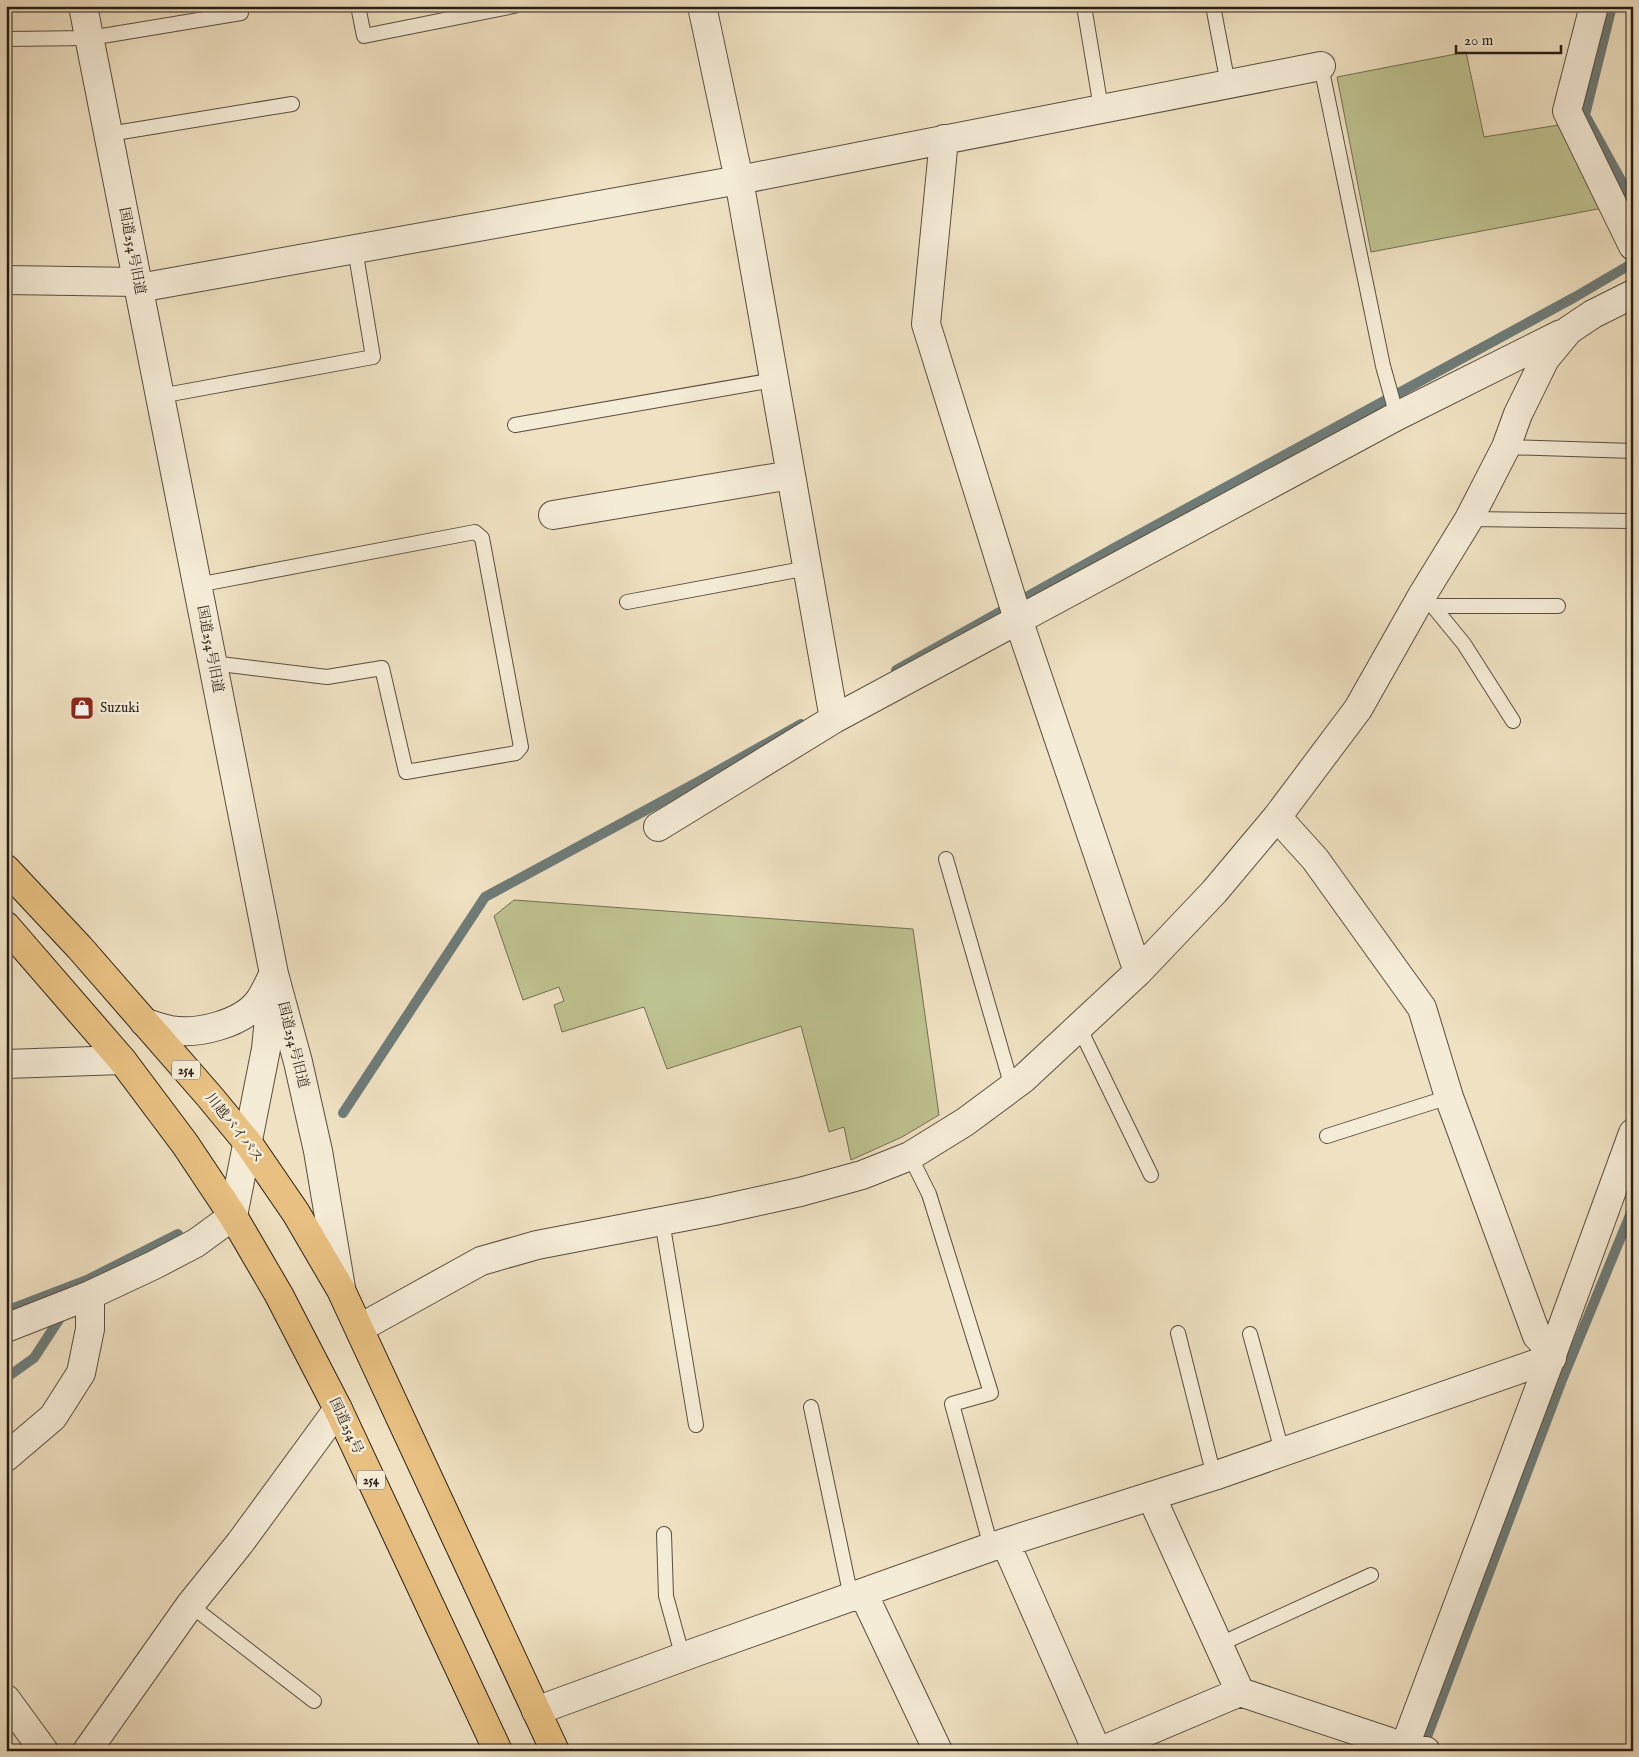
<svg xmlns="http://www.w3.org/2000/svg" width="1639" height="1757" font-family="'IM FELL English','Noto Serif JP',serif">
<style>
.green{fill:#bec290;stroke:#727052}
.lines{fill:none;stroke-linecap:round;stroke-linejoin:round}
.stream{stroke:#6e7c79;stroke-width:10}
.service-casing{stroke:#594e40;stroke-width:16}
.minor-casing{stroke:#594e40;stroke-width:30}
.tertiary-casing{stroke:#594e40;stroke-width:30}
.trunk-casing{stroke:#271d14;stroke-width:30}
.service{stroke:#f5ecd7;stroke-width:14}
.minor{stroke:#f5ecd7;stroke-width:28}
.tertiary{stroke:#f5ecd7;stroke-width:28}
.trunk{stroke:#e8c081;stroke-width:28}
.labels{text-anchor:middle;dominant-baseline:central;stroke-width:5;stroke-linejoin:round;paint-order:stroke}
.shield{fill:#f5ecd7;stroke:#655b4e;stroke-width:1}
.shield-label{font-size:12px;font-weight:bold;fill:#271d14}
.street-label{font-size:14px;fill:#271d14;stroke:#f5ecd7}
.poi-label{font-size:14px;fill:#271d14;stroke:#f5ecd7;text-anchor:start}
</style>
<rect width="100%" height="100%" fill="#efe1c2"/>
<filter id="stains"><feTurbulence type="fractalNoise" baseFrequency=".004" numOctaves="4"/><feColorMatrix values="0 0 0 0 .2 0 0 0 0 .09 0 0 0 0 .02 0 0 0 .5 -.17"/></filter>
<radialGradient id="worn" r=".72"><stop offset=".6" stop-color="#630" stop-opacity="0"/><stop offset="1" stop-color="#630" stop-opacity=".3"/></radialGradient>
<path class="green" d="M 1466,52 L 1484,137 L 1559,125 L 1603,208 L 1371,252 L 1337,77 Z
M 514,900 L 913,929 L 939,1115 L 902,1137 L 851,1160 L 844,1127 L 829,1132 L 801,1026 L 667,1069 L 644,1007 L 562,1032 L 554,1005 L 564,1001 L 559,987 L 523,1000 L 494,916 Z"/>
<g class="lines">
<path class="stream" d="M 1612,6 L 1585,115 L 1633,202
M 896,670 L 1114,548 L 1575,297 L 1633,263
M 343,1113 L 485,897 L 696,783 L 801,724
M 6,1311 L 87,1280 L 178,1234
M 6,1378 L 34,1358 L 64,1312
M 1422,1750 L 1562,1380 L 1633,1208"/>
<g class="service-casing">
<path id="service" d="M 358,6 L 364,36 L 514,6
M 1084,6 L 1101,108
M 1213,6 L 1228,84
M 6,39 L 90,38 L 241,13
M 1321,66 L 1383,366 L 1397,416
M 109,134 L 292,104
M 160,396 L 373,357 L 355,249
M 515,425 L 774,380
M 1506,447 L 1633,451
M 1469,519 L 1633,521
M 197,585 L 475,532 L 482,538 L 521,747 L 516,753 L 406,772 L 382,668 L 327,677 L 212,663
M 1423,594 L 1464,644 L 1513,721
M 627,602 L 808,568
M 1434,606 L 1558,606
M 946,859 L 1012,1087
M 1079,1027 L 1151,1175
M 1327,1136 L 1449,1097
M 910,1156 L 929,1194 L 991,1393 L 952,1404 L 991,1547
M 662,1221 L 696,1425
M 1178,1333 L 1214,1476
M 1250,1334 L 1282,1451
M 811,1407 L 851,1597
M 664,1534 L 666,1596 L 683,1658
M 190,1605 L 314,1701
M 1218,1645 L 1371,1575"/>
</g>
<g class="minor-casing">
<path id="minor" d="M 702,6 L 739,180 L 834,719
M 1594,6 L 1567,111 L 1633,246
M 944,139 L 926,324 L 1018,619 L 1138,972
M 6,280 L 138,282
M 139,288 L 739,180 L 1321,66
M 553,515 L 791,475
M 1277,817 L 1315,859 L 1422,1008 L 1449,1097 L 1537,1336 L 1553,1352 L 1403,1751
M 658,827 L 834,719 L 1397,416 L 1561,334
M 6,1064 L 122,1060
M 6,1328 L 90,1295 L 154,1265 L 196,1243 L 233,1216
M 360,1328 L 481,1261 L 537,1245 L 714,1211 L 800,1192 L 862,1175 L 910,1156 L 965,1122 L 1023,1079 L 1138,972 L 1214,892 L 1277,817 L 1358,709 L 1423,594 L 1469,519 L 1506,447 L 1518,414 L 1545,359 L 1569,330 L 1593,314 L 1633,294
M 1553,1352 L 1633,1133
M 6,1457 L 53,1417 L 81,1373 L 90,1329 L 90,1295
M 1151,1496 L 1240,1692
M 1006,1544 L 1097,1751
M 863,1593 L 938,1751
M 6,1699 L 44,1751
M 536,1711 L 699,1651 L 991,1547 L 1214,1476 L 1552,1358
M 87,1751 L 190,1605 L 240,1543 L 338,1409
M 1101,1751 L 1240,1692 L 1405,1747 L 1426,1751"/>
</g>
<g class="tertiary-casing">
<path id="tertiary" d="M 83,6 L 274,974 L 298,1062 L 318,1151 L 341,1288
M 144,1022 C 152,1025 161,1028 170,1030 C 197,1035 242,1024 259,1001 C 264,994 268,985 272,977
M 233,1216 L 266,1049 L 272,988"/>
</g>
<g class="trunk-casing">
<path id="trunk" d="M 6,869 L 80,948 L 210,1097 L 248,1143 L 296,1213 L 341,1290 L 555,1751
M 6,926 L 122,1060 L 185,1144 L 233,1216 L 279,1295 L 338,1409 L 498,1751"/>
</g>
<use href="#service" class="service"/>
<use href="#minor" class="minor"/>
<use href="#tertiary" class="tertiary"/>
<use href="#trunk" class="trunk"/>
</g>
<defs>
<g id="shop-square" transform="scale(1.25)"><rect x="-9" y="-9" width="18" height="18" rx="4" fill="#8f2418" stroke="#f5ecd7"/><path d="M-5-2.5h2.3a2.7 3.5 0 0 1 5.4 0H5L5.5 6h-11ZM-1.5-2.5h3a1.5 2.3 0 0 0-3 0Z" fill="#fff"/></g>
</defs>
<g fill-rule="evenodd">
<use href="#shop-square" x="82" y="708"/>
</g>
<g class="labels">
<g class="shield">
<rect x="172" y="1060.5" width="28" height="19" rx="4"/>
<rect x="357" y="1470.5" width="28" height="19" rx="4"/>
</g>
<g class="shield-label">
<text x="186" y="1070">254</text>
<text x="371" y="1480">254</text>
</g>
<g class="street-label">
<text transform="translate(132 251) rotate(79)">国道254号旧道</text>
<text transform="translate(210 649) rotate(79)">国道254号旧道</text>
<text transform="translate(293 1045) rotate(76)">国道254号旧道</text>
<text transform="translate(234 1128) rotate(52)">川越バイパス</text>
<text transform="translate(346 1426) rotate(65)">国道254号</text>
</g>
<g class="poi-label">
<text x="100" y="708">Suzuki</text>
</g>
</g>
<rect width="1639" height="1757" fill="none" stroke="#efe1c2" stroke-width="25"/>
<rect x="8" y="8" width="1624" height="1742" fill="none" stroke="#271d14" stroke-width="2.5"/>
<rect x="12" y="12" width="1614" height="1732" fill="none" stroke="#271d14"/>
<path d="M1456 45v8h105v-8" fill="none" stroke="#271d14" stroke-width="2.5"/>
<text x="1464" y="45" font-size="15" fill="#271d14" stroke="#f5ecd7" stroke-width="4" paint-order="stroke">20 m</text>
<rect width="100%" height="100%" filter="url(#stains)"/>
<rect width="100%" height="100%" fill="url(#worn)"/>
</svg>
